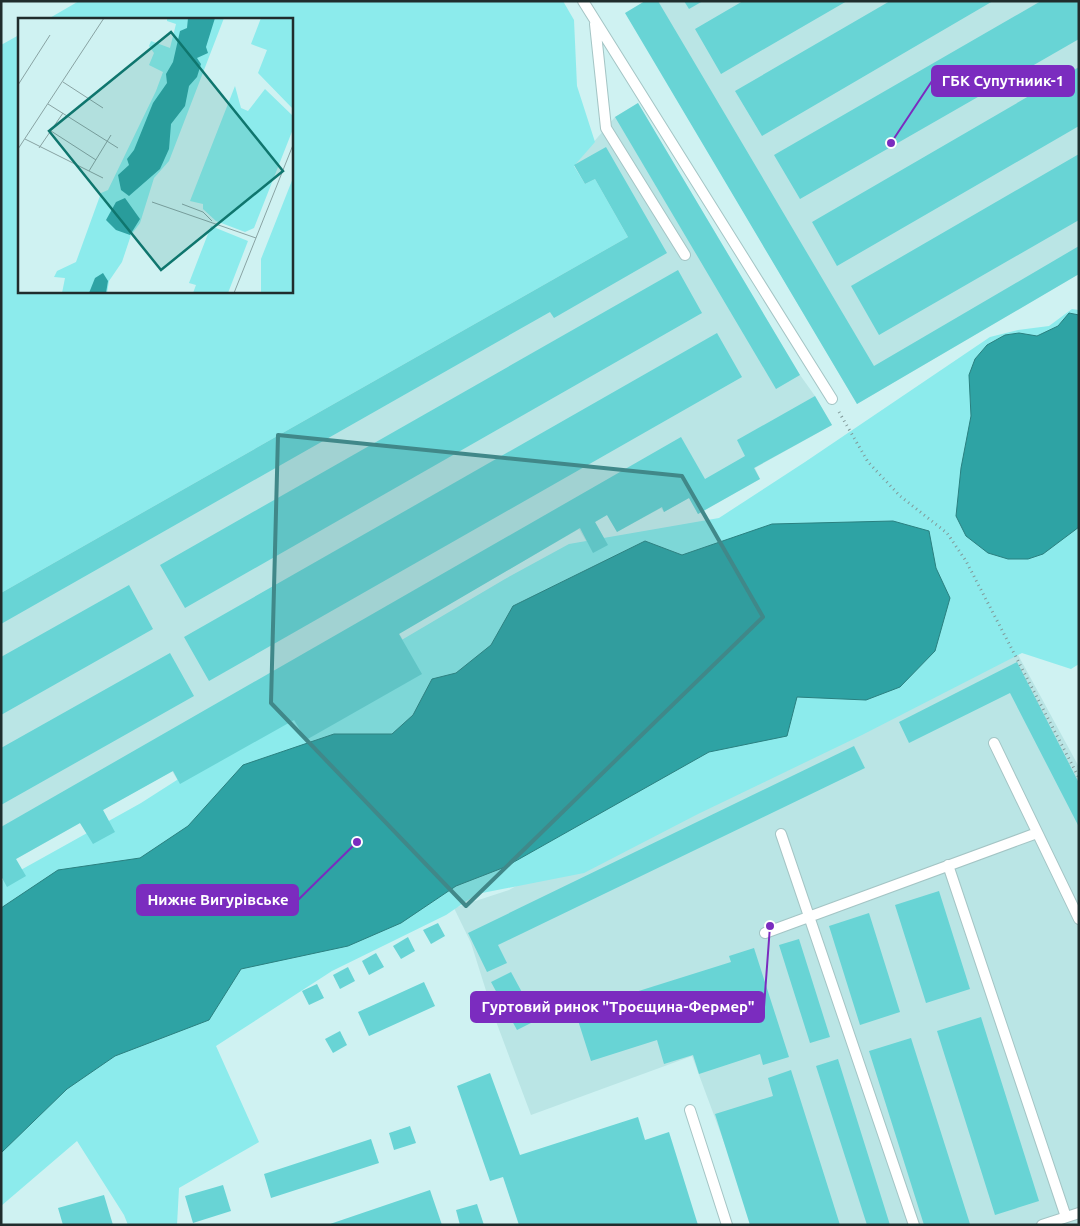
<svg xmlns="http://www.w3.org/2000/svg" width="1080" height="1226" font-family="Ubuntu,sans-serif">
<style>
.built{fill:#bae5e5}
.green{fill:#8cebec}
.water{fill:#2ea3a4;stroke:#2a8080}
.building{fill:#68d4d5}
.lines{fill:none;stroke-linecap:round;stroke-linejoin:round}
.service-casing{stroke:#a4c5c5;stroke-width:12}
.path{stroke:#809999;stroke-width:3;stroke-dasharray:1 4;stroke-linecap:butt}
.service{stroke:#fff;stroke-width:10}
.marked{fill:#408889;fill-opacity:0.2;stroke:#408889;stroke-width:4;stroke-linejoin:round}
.inset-road{fill:none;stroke:#89a3a3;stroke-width:1}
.view{fill:#0f766e;fill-opacity:0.15;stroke:#0f766e;stroke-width:2.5}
.inset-edge{fill:none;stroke:#202d2d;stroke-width:2.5}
.leader{fill:none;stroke:#7b2cbf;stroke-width:2}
.callout-dot{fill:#7b2cbf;stroke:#fff;stroke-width:2}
.callout{fill:#7b2cbf;stroke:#7b2cbf;stroke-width:2}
.callout-label{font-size:15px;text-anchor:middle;font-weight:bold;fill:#fff}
</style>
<rect width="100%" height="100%" fill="#cff2f2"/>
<path class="built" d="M 645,1 L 1079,1 L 1079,274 L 857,404 L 626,13 Z
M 638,103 L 800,375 L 815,396 L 832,425 L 755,468 L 760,479 L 698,514 L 689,498 L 664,512 L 661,508 L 617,532 L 607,515 L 595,522 L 608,545 L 593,553 L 579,529 L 399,633 L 422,674 L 180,784 L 172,771 L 103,810 L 93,844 L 80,823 L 16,859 L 1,876 L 1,593 L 628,237 L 595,179 L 585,184 L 574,165 L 615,117 Z
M 1017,653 L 1079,767 L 1079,1225 L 750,1225 L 754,1223 L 692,1056 L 531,1115 L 494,1016 L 471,943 L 454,908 L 509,890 L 677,796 Z"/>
<path class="green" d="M 79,1 L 563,1 L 574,20 L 577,86 L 595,142 L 574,166 L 585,184 L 595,179 L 628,237 L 1,593 L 1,45 L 19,35 L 19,291 L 291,291 L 291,19 L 48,19 Z
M 1072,309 L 1079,310 L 1079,664 L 1071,669 L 1022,653 L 862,735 L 698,814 L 584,873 L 477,894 L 446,915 L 332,971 L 216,1046 L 259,1142 L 179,1188 L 177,1225 L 128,1225 L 124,1215 L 77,1141 L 1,1206 L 1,881 L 141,803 L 327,684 L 505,579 L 569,544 L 719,518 L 805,462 L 990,337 L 1018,330 L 1049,326 Z"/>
<path class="water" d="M 1069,313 L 1079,315 L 1079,527 L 1043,554 L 1028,559 L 1008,559 L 988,553 L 966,536 L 956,516 L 961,468 L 971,416 L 969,375 L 975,359 L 987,345 L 1005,335 L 1019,333 L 1037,336 L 1058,326 Z
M 893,521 L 929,531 L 936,568 L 950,598 L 935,651 L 900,687 L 866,700 L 797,697 L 787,736 L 709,752 L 505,867 L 456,886 L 401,923 L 348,946 L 241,969 L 209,1020 L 115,1056 L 67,1089 L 1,1153 L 1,908 L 58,870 L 140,858 L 188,826 L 243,765 L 334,734 L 392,734 L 413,715 L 432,679 L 456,673 L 491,645 L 513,606 L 645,541 L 682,555 L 772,524 Z"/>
<path class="building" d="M 645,1 L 658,1 L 874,366 L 1079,246 L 1079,274 L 857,404 L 625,13 Z
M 684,1 L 703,1 L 689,9 Z
M 743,1 L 847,1 L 721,74 L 695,29 Z
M 890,1 L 993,1 L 762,136 L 735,91 Z
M 1041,1 L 1079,1 L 1079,39 L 800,199 L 774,155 Z
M 1079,67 L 1079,126 L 837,266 L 812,222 Z
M 638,103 L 800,375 L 776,389 L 615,117 Z
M 606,147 L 667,253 L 554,318 L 550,312 L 1,624 L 1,593 L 628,237 L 595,179 L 585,184 L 574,165 Z
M 1079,154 L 1079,220 L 879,335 L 851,286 Z
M 678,270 L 702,313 L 185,608 L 160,565 Z
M 717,333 L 742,377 L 209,681 L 184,637 Z
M 815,396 L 832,425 L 754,468 L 760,479 L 698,514 L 689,498 L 664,512 L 662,507 L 617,532 L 607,515 L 595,522 L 608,545 L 593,553 L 580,528 L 399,634 L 422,674 L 306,740 L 294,720 L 180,784 L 173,771 L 103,810 L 115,832 L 93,844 L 80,823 L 16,859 L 26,876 L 7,887 L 1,876 L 1,827 L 681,437 L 705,479 L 745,456 L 737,440 Z
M 129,585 L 153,629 L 1,715 L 1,657 Z
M 170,653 L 194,696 L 1,805 L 1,748 Z
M 1017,662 L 1079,783 L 1079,827 L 1010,693 L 909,743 L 899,722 Z
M 854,746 L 865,768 L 498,945 L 507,963 L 487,972 L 468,933 Z
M 939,891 L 970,989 L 926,1003 L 895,905 Z
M 869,913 L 900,1012 L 860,1025 L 829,926 Z
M 438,923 L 445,936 L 431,944 L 423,930 Z
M 408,937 L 415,951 L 401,959 L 393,946 Z
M 799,939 L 830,1037 L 810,1043 L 779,945 Z
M 754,948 L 789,1057 L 763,1065 L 760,1054 L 699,1074 L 693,1055 L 664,1064 L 657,1040 L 591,1061 L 575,1011 L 731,962 L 729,956 Z
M 376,953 L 384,967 L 369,975 L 362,961 Z
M 348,967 L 355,981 L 340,989 L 333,975 Z
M 511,972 L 537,1020 L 517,1030 L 491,982 Z
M 424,982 L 435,1006 L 369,1036 L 358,1012 Z
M 317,984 L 324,998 L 309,1005 L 302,991 Z
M 981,1017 L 1039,1201 L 995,1215 L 937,1031 Z
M 340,1031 L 347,1045 L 333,1053 L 325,1039 Z
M 911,1038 L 970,1224 L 967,1225 L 924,1225 L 869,1051 Z
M 838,1059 L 890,1225 L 867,1225 L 816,1066 Z
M 791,1070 L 840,1225 L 750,1225 L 715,1114 L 773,1096 L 768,1078 Z
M 490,1073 L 520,1155 L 638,1117 L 645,1140 L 669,1132 L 698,1225 L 519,1225 L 503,1177 L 490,1181 L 457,1086 Z
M 410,1126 L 416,1143 L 394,1150 L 389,1133 Z
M 371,1139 L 379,1163 L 271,1198 L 264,1174 Z
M 223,1185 L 231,1211 L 193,1223 L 185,1196 Z
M 430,1190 L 442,1225 L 330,1225 L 330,1224 Z
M 104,1195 L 113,1225 L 63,1225 L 58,1208 Z
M 477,1204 L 484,1225 L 460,1225 L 456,1210 Z"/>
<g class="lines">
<g class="service-casing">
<path id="service" d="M 583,1 L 832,399
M 595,24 L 606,128 L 685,255
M 994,743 L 1079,919
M 781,834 L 914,1225
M 948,865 L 1066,1217
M 765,933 L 1037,833
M 690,1110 L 727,1225
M 1042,1225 L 1079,1213"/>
</g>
<path class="path" d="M 839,412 L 868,462 L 900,496 L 947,533 L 966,561 L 1079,778"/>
<use href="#service" class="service"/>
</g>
<path class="marked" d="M 278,435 L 682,476 L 763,617 L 466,906 L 271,703 Z"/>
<g transform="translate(18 18)">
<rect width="275" height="275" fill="#cff2f2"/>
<path d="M 149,0 L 206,0 L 151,143 L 136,160 L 122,205 L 113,217 L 104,244 L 91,263 L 89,275 L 44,275 L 47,260 L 36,259 L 39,253 L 58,244 L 83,175 L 90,172 L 138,73 L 145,54 L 131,47 L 136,35 L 131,28 L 133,23 L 152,30 L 158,6 L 149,3 ZM 243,0 L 275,0 L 275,91 L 240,55 L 249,32 L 233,26 ZM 217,68 L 223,90 L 230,93 L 247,71 L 275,98 L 275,111 L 236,210 L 227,214 L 198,203 L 185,191 L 185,186 L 172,183 ZM 275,160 L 275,275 L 243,275 L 243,241 ZM 193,208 L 230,223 L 210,275 L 175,275 L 178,267 L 171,265 Z" fill="#8cebec"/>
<path d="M 170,0 L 197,0 L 188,29 L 190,35 L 179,40 L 183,46 L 179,59 L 171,68 L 167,88 L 153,106 L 151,131 L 142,151 L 111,178 L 103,172 L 100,157 L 111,147 L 109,141 L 116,132 L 135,85 L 149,65 L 148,56 L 155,44 L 162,13 L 169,10 ZM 107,180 L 122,201 L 112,217 L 98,212 L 88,202 L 98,184 ZM 85,255 L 90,263 L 88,275 L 71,275 L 77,260 Z" fill="#2ea3a4"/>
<path class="inset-road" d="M 45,64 L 85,90M 0,67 L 32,17M 30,86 L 100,130M 33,113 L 78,142M 7,121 L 85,160M 21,130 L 45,95M 0,131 L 86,0M 71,153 L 93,117M 134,184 L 238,220M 164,186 L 185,194 L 194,203M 216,275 L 275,127"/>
<path class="view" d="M 153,14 L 265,153 L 143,252 L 31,113 Z"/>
<rect width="275" height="275" class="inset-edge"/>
</g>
<path class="leader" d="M891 143L932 81M357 842L298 900M770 926L764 1007"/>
<g class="callout-dot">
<circle cx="891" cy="143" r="5"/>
<circle cx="357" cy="842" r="5"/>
<circle cx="770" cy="926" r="5"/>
</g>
<g class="callout">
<rect x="932" y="66" width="142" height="30" rx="5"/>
<rect x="137" y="885" width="161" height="30" rx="5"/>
<rect x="471" y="992" width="293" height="30" rx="5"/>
</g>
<g class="callout-label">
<text x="1003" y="86">ГБК Супутниик-1</text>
<text x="218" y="905">Нижнє Вигурівське</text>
<text x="618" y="1012">Гуртовий ринок "Троєщина-Фермер"</text>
</g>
<rect width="1080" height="1226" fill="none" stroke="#202d2d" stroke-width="5"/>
</svg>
